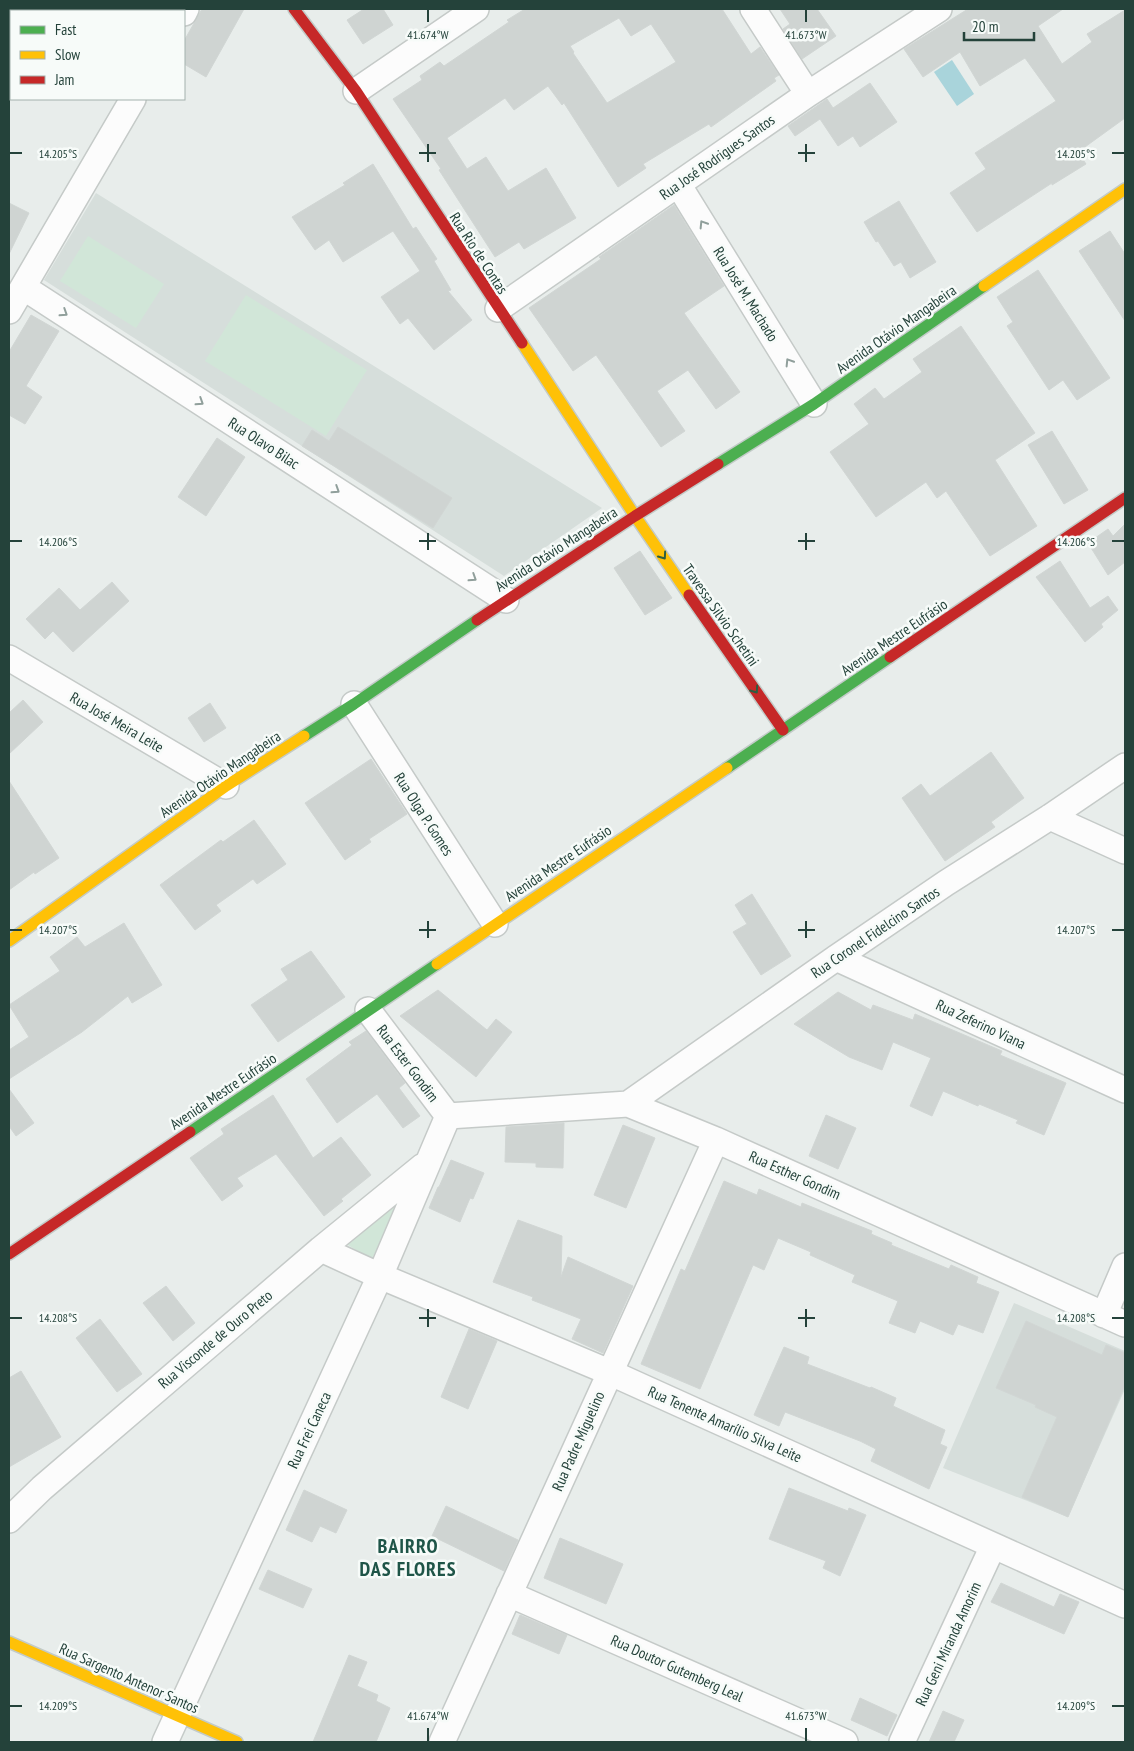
<svg xmlns="http://www.w3.org/2000/svg" width="1134" height="1751" font-family="'PT Sans Narrow',sans-serif">
<style>
.built{fill:#d6dedb}
.green{fill:#d1e6d8}
.water{fill:#a9d4db}
.building{fill:#cfd4d2;stroke:#d1d6d4;fill-rule:evenodd}
.lines{fill:none;stroke-linecap:round;stroke-linejoin:round}
.street-casing{stroke:#c5cac8;stroke-width:28}
.fast-casing{stroke:#c3cbc8;stroke-width:14}
.slow-casing{stroke:#c3cbc8;stroke-width:14}
.jam-casing{stroke:#c3cbc8;stroke-width:14}
.street{stroke:#fcfcfc;stroke-width:25}
.fast{stroke:#4caf50;stroke-width:11}
.slow{stroke:#ffc107;stroke-width:11}
.jam{stroke:#c62828;stroke-width:11}
.oneway{stroke:#909f9b}
.oneway2{stroke:#2e5d40}
.ticks{fill:none;stroke:#24423a;stroke-width:2}
.labels{text-anchor:middle;dominant-baseline:central;stroke-width:5;stroke-linejoin:round;paint-order:stroke}
.street-label{font-size:15px;fill:#24423a;stroke:#f7fbf9}
.district-label{font-size:20px;font-weight:bold;letter-spacing:1px;fill:#1f5548;stroke:#f7fbf9}
.ticks-label{font-size:12px;text-anchor:middle;fill:#24423a;stroke:#f7fbf9;stroke-width:5;stroke-linejoin:round;paint-order:stroke}
</style>
<rect width="100%" height="100%" fill="#e8edeb"/>
<path class="built" d="M 96,193 L 602,508 L 504,576 L 44,280 Z
M 1014,1303 L 1125,1351 L 1125,1389 L 1068,1517 L 943,1468 Z"/>
<path class="green" d="M 88,236 L 164,284 L 136,328 L 60,281 Z
M 246,295 L 367,370 L 326,436 L 205,361 Z
M 400,1199 L 372,1259 L 346,1244 Z"/>
<path class="water" d="M 952,60 L 974,94 L 957,106 L 934,72 Z"/>
<path class="building" d="M 202,9 L 244,9 L 206,77 L 184,64 L 184,41 Z
M 364,9 L 383,9 L 393,25 L 363,44 L 347,20 Z
M 525,9 L 722,9 L 751,54 L 760,47 L 779,75 L 774,78 L 776,81 L 711,127 L 709,124 L 643,164 L 646,168 L 618,187 L 564,103 L 562,105 L 548,86 L 514,110 L 505,98 L 447,138 L 467,169 L 486,157 L 508,191 L 546,168 L 576,218 L 524,249 L 519,242 L 495,257 L 439,170 L 441,169 L 393,99 L 422,80 L 420,76 L 440,62 L 444,66 L 509,22 L 507,20 ZM 619,18 L 631,36 L 651,24 L 676,62 L 607,103 L 573,53 L 574,52 L 570,46 Z
M 780,9 L 817,9 L 836,36 L 802,59 L 783,29 L 790,24 Z
M 968,9 L 1063,9 L 1038,26 L 1062,64 L 1092,42 L 1087,34 L 1125,10 L 1125,118 L 1078,152 L 1086,164 L 1052,185 L 1052,183 L 977,232 L 950,193 L 986,169 L 975,153 L 1056,101 L 1025,58 L 980,86 L 960,52 L 923,77 L 904,49 Z
M 870,83 L 897,122 L 860,147 L 853,136 L 838,146 L 820,119 L 795,136 L 788,126 L 827,99 L 833,108 Z
M 373,164 L 413,229 L 416,227 L 437,259 L 434,261 L 451,290 L 448,291 L 472,320 L 434,350 L 408,318 L 400,324 L 381,297 L 420,271 L 393,231 L 343,262 L 329,240 L 315,250 L 292,217 L 345,185 L 343,183 Z
M 899,201 L 936,262 L 910,278 L 901,262 L 894,266 L 878,241 L 876,242 L 864,222 Z
M 9,203 L 29,213 L 9,254 Z
M 674,205 L 724,286 L 684,313 L 740,392 L 716,409 L 688,370 L 657,391 L 685,431 L 661,447 L 596,355 L 573,371 L 529,308 L 601,259 L 599,257 Z
M 1110,231 L 1125,254 L 1125,321 L 1079,251 Z
M 1038,270 L 1110,378 L 1077,400 L 1063,380 L 1049,390 L 1007,326 L 1013,322 L 997,297 Z
M 31,315 L 59,331 L 26,386 L 42,397 L 25,424 L 9,415 L 9,352 Z
M 961,326 L 1035,433 L 995,460 L 1037,526 L 990,556 L 946,491 L 937,498 L 926,482 L 876,517 L 830,452 L 869,424 L 854,404 L 875,388 L 884,399 L 922,372 L 913,359 Z
M 338,427 L 452,498 L 433,528 L 302,446 L 312,430 L 329,441 Z
M 1052,431 L 1088,490 L 1064,504 L 1028,445 Z
M 217,438 L 245,457 L 206,516 L 178,497 Z
M 1125,524 L 1125,562 L 1108,575 L 1088,543 L 1108,529 L 1113,536 Z
M 640,551 L 672,598 L 645,615 L 614,568 Z
M 1060,561 L 1090,608 L 1108,596 L 1118,610 L 1101,624 L 1103,627 L 1085,642 L 1036,577 Z
M 112,582 L 129,601 L 73,652 L 53,631 L 45,639 L 26,619 L 59,588 L 80,610 Z
M 23,700 L 43,722 L 9,754 L 9,713 Z
M 210,703 L 226,728 L 204,742 L 188,718 Z
M 991,752 L 1024,798 L 991,822 L 995,827 L 945,861 L 902,798 L 921,784 L 930,796 Z
M 371,759 L 407,814 L 369,839 L 371,842 L 345,860 L 305,803 Z
M 9,781 L 59,858 L 35,874 L 34,872 L 9,890 Z
M 254,820 L 286,864 L 257,884 L 253,879 L 216,905 L 221,911 L 195,930 L 160,885 L 221,840 L 223,842 Z
M 752,894 L 791,956 L 761,975 L 733,932 L 747,924 L 735,905 Z
M 124,923 L 162,985 L 132,1003 L 128,996 L 82,1032 L 9,1079 L 9,1050 L 29,1037 L 9,1005 L 60,971 L 50,957 L 77,937 L 85,947 Z
M 311,951 L 345,997 L 278,1042 L 251,1005 L 288,980 L 281,969 Z
M 438,990 L 487,1030 L 496,1019 L 512,1032 L 476,1077 L 400,1016 Z
M 838,992 L 871,1010 L 873,1005 L 913,1020 L 915,1014 L 1002,1051 L 1000,1055 L 1066,1083 L 1044,1135 L 1016,1123 L 1018,1120 L 979,1104 L 978,1106 L 943,1091 L 932,1116 L 910,1106 L 931,1058 L 893,1042 L 882,1070 L 849,1057 L 794,1024 Z
M 366,1031 L 405,1083 L 399,1088 L 420,1116 L 403,1128 L 377,1094 L 337,1123 L 306,1079 L 352,1045 L 349,1042 Z
M 9,1089 L 34,1123 L 16,1136 L 9,1126 Z
M 273,1095 L 313,1158 L 341,1137 L 371,1175 L 341,1199 L 343,1201 L 324,1216 L 276,1154 L 237,1178 L 243,1186 L 222,1201 L 190,1158 L 224,1134 L 221,1129 Z
M 826,1115 L 856,1128 L 838,1169 L 809,1156 Z
M 564,1123 L 563,1168 L 536,1167 L 536,1163 L 505,1162 L 506,1127 Z
M 623,1125 L 655,1138 L 626,1208 L 594,1195 Z
M 451,1160 L 484,1173 L 473,1199 L 470,1198 L 460,1222 L 429,1208 L 438,1187 L 439,1187 Z
M 724,1181 L 757,1195 L 759,1189 L 801,1207 L 802,1203 L 872,1231 L 871,1234 L 892,1243 L 891,1245 L 949,1269 L 951,1265 L 978,1277 L 976,1283 L 999,1292 L 983,1333 L 958,1324 L 953,1335 L 920,1321 L 915,1333 L 889,1323 L 898,1301 L 852,1282 L 855,1275 L 810,1255 L 811,1252 L 778,1238 L 764,1270 L 753,1265 L 700,1389 L 641,1364 L 681,1269 L 685,1271 Z
M 518,1220 L 562,1236 L 561,1277 L 568,1257 L 633,1286 L 603,1353 L 572,1339 L 581,1319 L 532,1300 L 533,1297 L 493,1282 Z
M 166,1286 L 195,1323 L 173,1341 L 143,1303 Z
M 100,1319 L 142,1374 L 117,1392 L 76,1338 Z
M 1026,1321 L 1102,1355 L 1106,1345 L 1125,1353 L 1125,1385 L 1068,1517 L 1022,1497 L 1057,1417 L 1035,1407 L 1036,1405 L 996,1388 Z
M 469,1329 L 497,1341 L 468,1409 L 441,1397 Z
M 784,1347 L 809,1357 L 807,1364 L 870,1388 L 871,1387 L 896,1398 L 893,1406 L 945,1430 L 940,1444 L 947,1447 L 929,1489 L 871,1461 L 876,1449 L 860,1441 L 785,1412 L 779,1426 L 754,1415 Z
M 21,1371 L 61,1437 L 9,1467 L 9,1378 Z
M 789,1488 L 848,1511 L 849,1508 L 866,1515 L 840,1576 L 823,1568 L 826,1561 L 769,1539 Z
M 304,1490 L 347,1510 L 336,1533 L 320,1526 L 312,1542 L 286,1530 Z
M 446,1506 L 518,1540 L 504,1571 L 432,1536 Z
M 560,1538 L 623,1564 L 606,1604 L 544,1578 Z
M 268,1570 L 312,1589 L 303,1608 L 259,1589 Z
M 1001,1583 L 1054,1607 L 1060,1594 L 1079,1602 L 1064,1634 L 991,1602 Z
M 520,1615 L 567,1635 L 559,1654 L 512,1634 Z
M 349,1655 L 367,1662 L 357,1686 L 378,1695 L 376,1701 L 390,1708 L 376,1742 L 313,1742 Z
M 860,1698 L 897,1715 L 887,1736 L 851,1720 Z
M 943,1711 L 964,1720 L 954,1742 L 929,1742 Z"/>
<g class="lines">
<g class="street-casing">
<path id="street" d="M 753,9 L 808,94
M 184,13 L 186,9
M 356,91 L 476,9
M 678,184 L 814,404
M 23,287 L 506,600
M 498,309 L 808,94 L 939,9
M 9,311 L 133,99
M 9,658 L 226,786
M 354,704 L 495,924
M 1050,817 L 1125,851
M 836,958 L 1125,1090
M 368,1010 L 448,1116
M 628,1104 L 836,958 L 946,883 L 1050,817 L 1125,766
M 448,1116 L 628,1104 L 716,1140 L 1125,1324
M 321,1249 L 380,1276 L 609,1372 L 1125,1605
M 1104,1315 L 1125,1266
M 9,1520 L 42,1488 L 321,1249 L 423,1166
M 509,1594 L 845,1742
M 165,1742 L 380,1276 L 448,1116
M 442,1742 L 716,1140
M 902,1742 L 993,1546"/>
</g>
<g class="fast-casing">
<path id="fast" d="M 718,464 L 814,404 L 984,286
M 304,736 L 354,704 L 477,620
M 727,768 L 890,657
M 190,1132 L 437,964"/>
</g>
<g class="slow-casing">
<path id="slow" d="M 984,286 L 1125,189
M 522,343 L 635,516 L 689,595
M 9,941 L 226,786 L 304,736
M 437,964 L 727,768
M 9,1642 L 237,1742"/>
</g>
<g class="jam-casing">
<path id="jam" d="M 294,9 L 356,91 L 522,343
M 689,595 L 783,730
M 477,620 L 635,516 L 718,464
M 890,657 L 1125,498
M 9,1254 L 190,1132"/>
</g>
<use href="#street" class="street"/>
<use href="#fast" class="fast"/>
<use href="#slow" class="slow"/>
<use href="#jam" class="jam"/>
</g>
<defs><path id="oneway-chevron" d="M-2-3.5L2.5 0L-2 3.5" fill="none" stroke-width="1.6" stroke-linecap="round" stroke-linejoin="round" transform="scale(1.25)"/></defs>
<g class="oneway">
<use href="#oneway-chevron" transform="translate(703 224) rotate(-122)"/>
<use href="#oneway-chevron" transform="translate(64 313) rotate(33)"/>
<use href="#oneway-chevron" transform="translate(789 362) rotate(-122)"/>
<use href="#oneway-chevron" transform="translate(200 402) rotate(33)"/>
<use href="#oneway-chevron" transform="translate(336 490) rotate(33)"/>
<use href="#oneway-chevron" transform="translate(473 578) rotate(33)"/>
</g>
<g class="oneway2">
<use href="#oneway-chevron" transform="translate(663 556) rotate(55)"/>
<use href="#oneway-chevron" transform="translate(755 690) rotate(55)"/>
</g>
<path class="ticks" d="M 428,10 L 428,22M 806,10 L 806,22M 428,144 L 428,162M 806,144 L 806,162M 10,153 L 22,153M 419,153 L 436,153M 798,153 L 815,153M 1112,153 L 1124,153M 428,533 L 428,550M 806,533 L 806,550M 10,541 L 22,541M 419,541 L 436,541M 798,541 L 815,541M 1112,541 L 1124,541M 428,921 L 428,938M 806,921 L 806,938M 10,930 L 22,930M 419,930 L 436,930M 798,930 L 815,930M 1112,930 L 1124,930M 428,1309 L 428,1327M 806,1309 L 806,1327M 10,1318 L 22,1318M 419,1318 L 436,1318M 798,1318 L 815,1318M 1112,1318 L 1124,1318M 10,1706 L 22,1706M 1112,1706 L 1124,1706M 428,1728 L 428,1741M 806,1728 L 806,1741"/>
<g class="labels">
<g class="street-label">
<text transform="translate(717 157) rotate(-35)">Rua José Rodrigues Santos</text>
<text transform="translate(479 253) rotate(57)">Rua Rio de Contas</text>
<text transform="translate(746 294) rotate(58)">Rua José M. Machado</text>
<text transform="translate(896 329) rotate(-35)">Avenida Otávio Mangabeira</text>
<text transform="translate(264 443) rotate(33)">Rua Olavo Bilac</text>
<text transform="translate(556 549) rotate(-33)">Avenida Otávio Mangabeira</text>
<text transform="translate(721 615) rotate(55)">Travessa Silvio Schetini</text>
<text transform="translate(894 637) rotate(-34)">Avenida Mestre Eufrásio</text>
<text transform="translate(117 722) rotate(30)">Rua José Meira Leite</text>
<text transform="translate(220 774) rotate(-34)">Avenida Otávio Mangabeira</text>
<text transform="translate(424 814) rotate(57)">Rua Olga P. Gomes</text>
<text transform="translate(558 863) rotate(-34)">Avenida Mestre Eufrásio</text>
<text transform="translate(875 932) rotate(-34)">Rua Coronel Fidelcino Santos</text>
<text transform="translate(981 1024) rotate(25)">Rua Zeferino Viana</text>
<text transform="translate(408 1063) rotate(53)">Rua Ester Gondim</text>
<text transform="translate(223 1091) rotate(-34)">Avenida Mestre Eufrásio</text>
<text transform="translate(795 1175) rotate(24)">Rua Esther Gondim</text>
<text transform="translate(215 1339) rotate(-40)">Rua Visconde de Ouro Preto</text>
<text transform="translate(725 1424) rotate(24)">Rua Tenente Amarílio Silva Leite</text>
<text transform="translate(309 1430) rotate(-65)">Rua Frei Caneca</text>
<text transform="translate(578 1441) rotate(-66)">Rua Padre Miguelino</text>
<text transform="translate(948 1644) rotate(-65)">Rua Geni Miranda Amorim</text>
<text transform="translate(677 1668) rotate(24)">Rua Doutor Gutemberg Leal</text>
<text transform="translate(129 1678) rotate(24)">Rua Sargento Antenor Santos</text>
</g>
<g class="district-label">
<text x="408" y="1546">BAIRRO<tspan x="408" dy="23">DAS FLORES</tspan></text>
</g>
</g>
<g class="ticks-label">
<text x="428" y="39">41.674°W</text>
<text x="806" y="39">41.673°W</text>
<text x="58" y="158">14.205°S</text>
<text x="1076" y="158">14.205°S</text>
<text x="58" y="546">14.206°S</text>
<text x="1076" y="546">14.206°S</text>
<text x="58" y="934">14.207°S</text>
<text x="1076" y="934">14.207°S</text>
<text x="58" y="1322">14.208°S</text>
<text x="1076" y="1322">14.208°S</text>
<text x="58" y="1710">14.209°S</text>
<text x="1076" y="1710">14.209°S</text>
<text x="428" y="1720">41.674°W</text>
<text x="806" y="1720">41.673°W</text>
</g>
<rect width="1134" height="1751" fill="none" stroke="#24423a" stroke-width="20"/>
<rect x="10" y="10" width="175" height="90" fill="#f7fbf9" stroke="#a3b1ad"/>
<rect x="20" y="26" width="25" height="8" fill="#4caf50" stroke="#a3b1ad"/>
<text x="55" y="35" font-size="15" fill="#24423a">Fast</text>
<rect x="20" y="51" width="25" height="8" fill="#ffc107" stroke="#a3b1ad"/>
<text x="55" y="60" font-size="15" fill="#24423a">Slow</text>
<rect x="20" y="76" width="25" height="8" fill="#c62828" stroke="#a3b1ad"/>
<text x="55" y="85" font-size="15" fill="#24423a">Jam</text>
<path d="M964 32v8h70v-8" fill="none" stroke="#24423a" stroke-width="2.5"/>
<text x="972" y="32" font-size="15" fill="#24423a" stroke="#f7fbf9" stroke-width="4" paint-order="stroke">20 m</text>
</svg>
